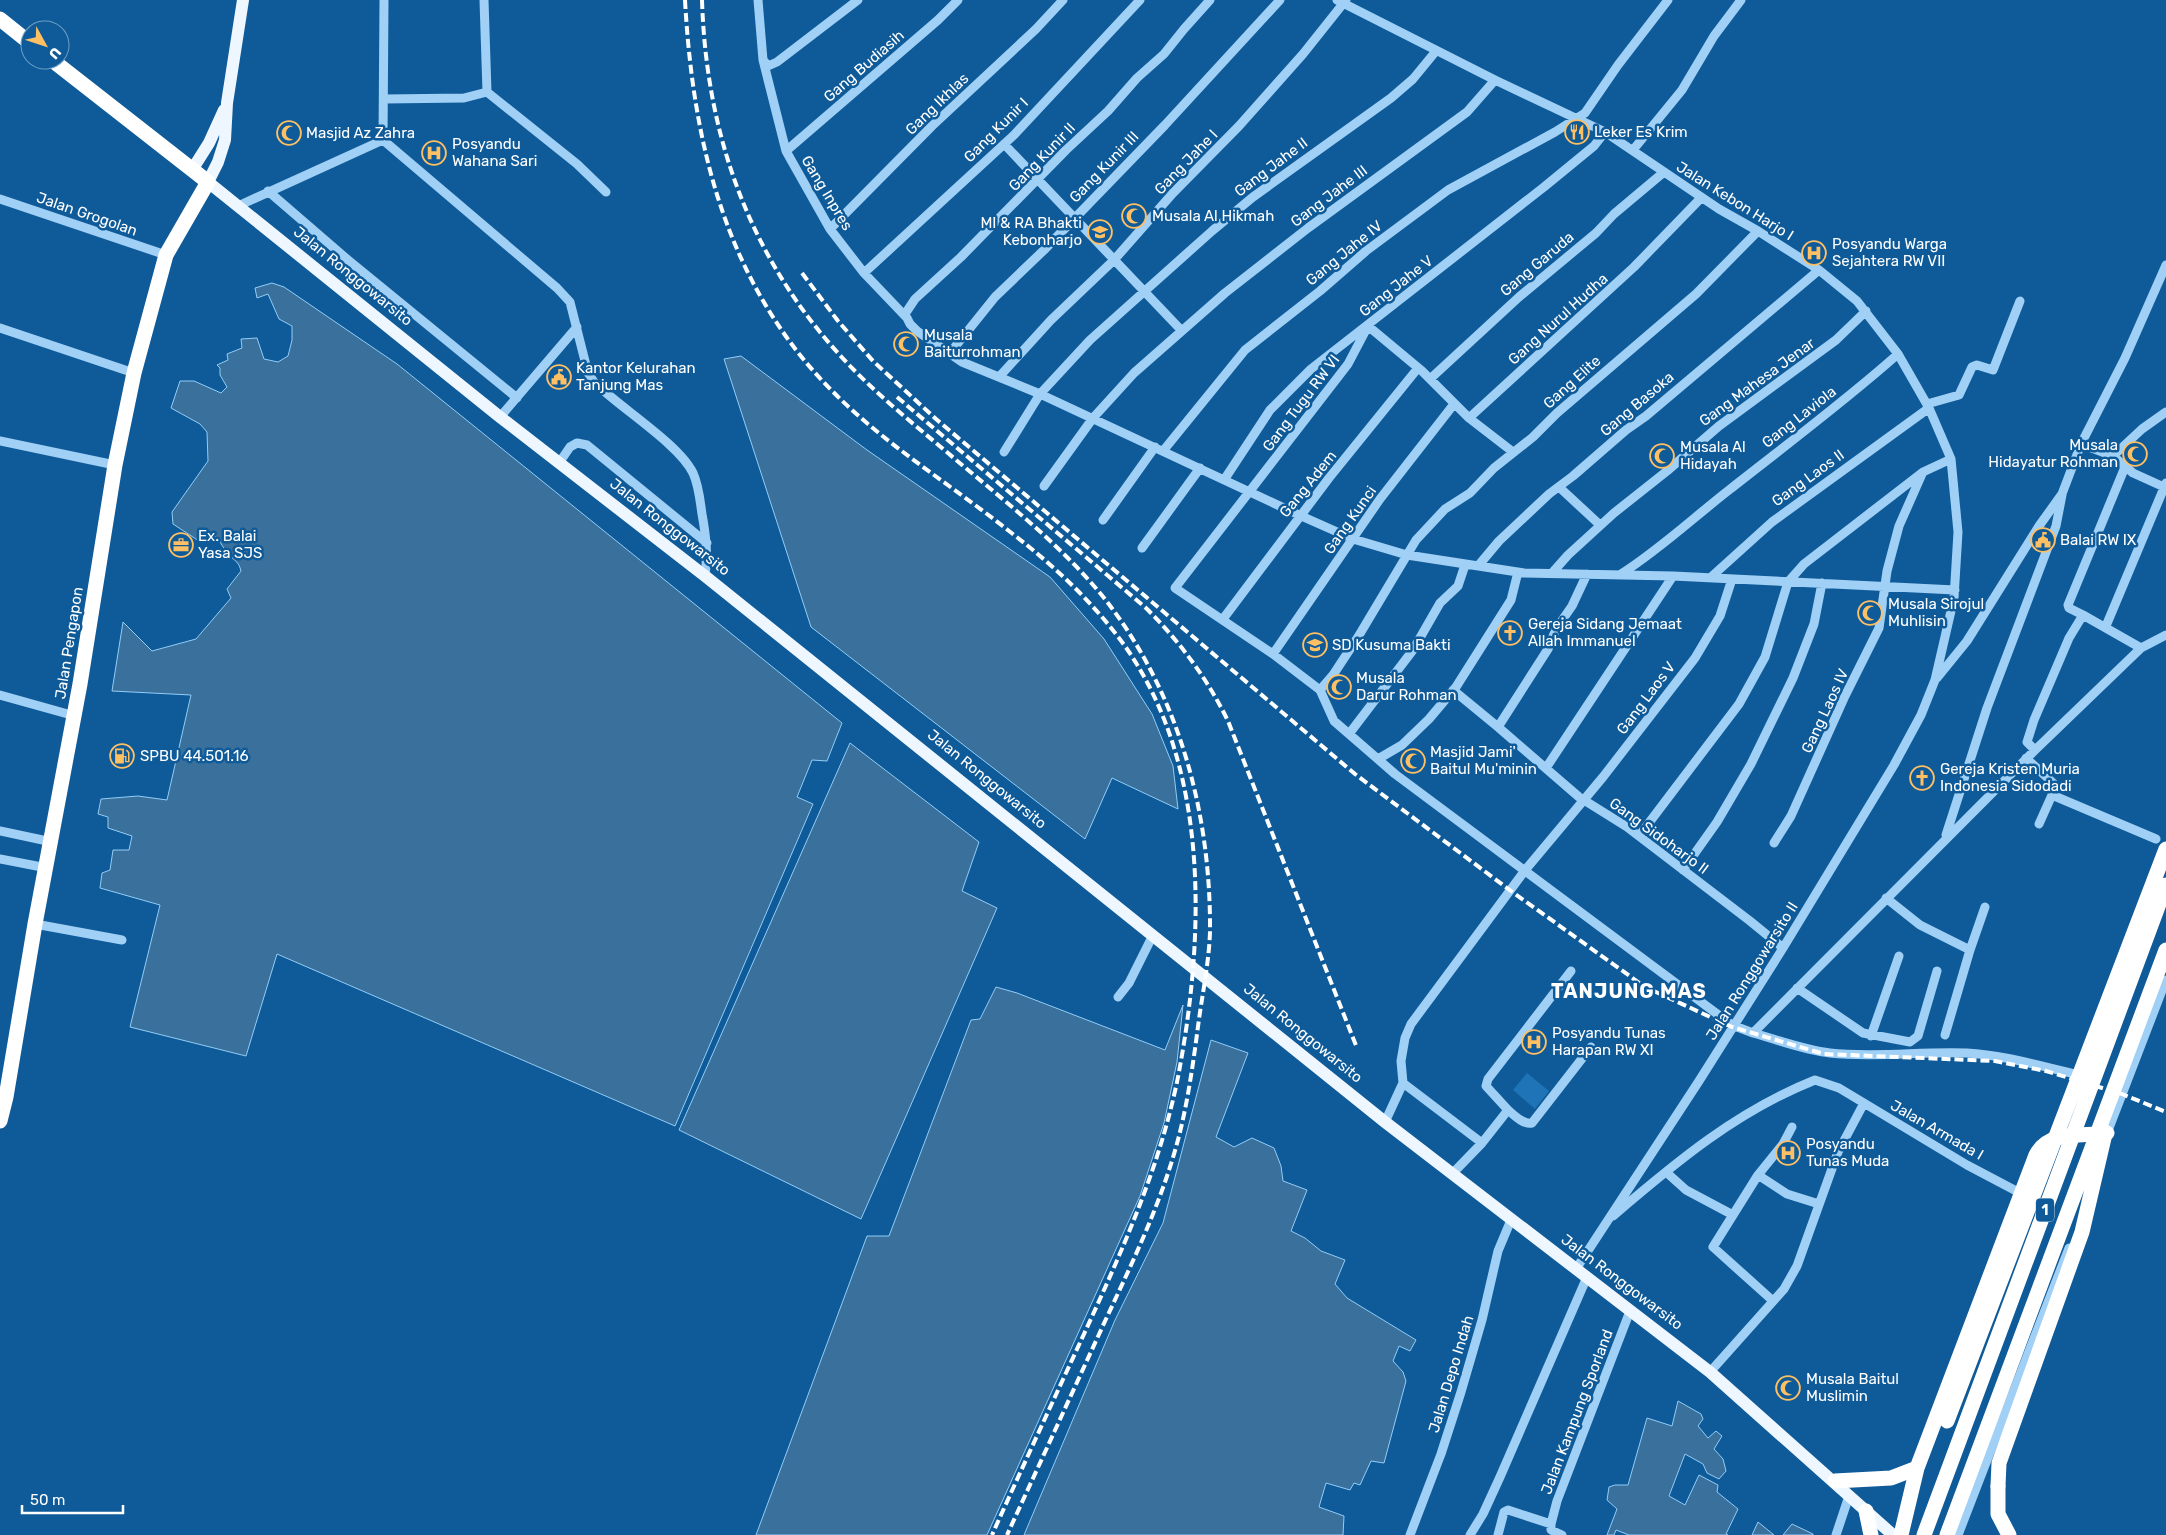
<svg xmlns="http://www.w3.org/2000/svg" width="2166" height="1535" font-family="Rubik,sans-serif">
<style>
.green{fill:#1e74b6}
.water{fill:#3a709c;stroke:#92cdf8}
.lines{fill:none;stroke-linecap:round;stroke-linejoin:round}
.minor{stroke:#a0d0f5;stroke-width:9}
.major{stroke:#eef7ff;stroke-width:12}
.highway{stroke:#fff;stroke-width:15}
.rail{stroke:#fff;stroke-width:4;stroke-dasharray:9 4;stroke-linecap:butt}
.highway-bridge{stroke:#fff;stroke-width:15}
.labels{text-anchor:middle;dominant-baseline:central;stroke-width:5;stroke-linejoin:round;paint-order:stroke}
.shield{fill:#0f5b99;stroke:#b7cee0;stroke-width:1}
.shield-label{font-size:14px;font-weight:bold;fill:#fff}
.street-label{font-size:15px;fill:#fff;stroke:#0f5b99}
.poi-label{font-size:15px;fill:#fff;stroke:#0f5b99;text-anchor:start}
.district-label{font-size:20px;font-weight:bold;letter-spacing:1px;fill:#fff;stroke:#0f5b99}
</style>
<rect width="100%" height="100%" fill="#0f5b99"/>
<path class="green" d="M 1527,1073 L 1549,1091 L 1535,1109 L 1513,1090 Z"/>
<path class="water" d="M 272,283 L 284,287 L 397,364 L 842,723 L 827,761 L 812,760 L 797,797 L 813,804 L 675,1126 L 277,954 L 246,1056 L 130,1027 L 160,905 L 100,888 L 102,873 L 110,870 L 113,850 L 129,850 L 132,836 L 108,828 L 108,817 L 98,814 L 101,799 L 138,796 L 167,800 L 191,695 L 112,691 L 123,622 L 152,651 L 196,639 L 231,598 L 227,589 L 241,571 C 239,562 235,561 229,555 C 217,541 221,534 199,532 L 199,541 L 173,524 L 172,512 L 208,461 L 207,432 L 200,424 L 171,408 L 180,381 L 194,381 L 221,393 L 227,387 L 220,375 L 220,368 L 217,365 L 228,360 L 227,354 L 242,348 L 241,339 L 257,338 L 264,359 L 278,362 L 288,356 L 292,340 L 292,326 L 279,319 L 268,294 L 257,298 L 255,288 Z
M 741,356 L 867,450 L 1050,577 L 1104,639 L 1152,714 L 1173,766 L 1178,809 L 1112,778 L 1085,839 L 811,627 L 724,359 Z
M 850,743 L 979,842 L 962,891 L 997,908 L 861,1219 L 679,1130 Z
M 996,987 L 1017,993 L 1165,1050 L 1183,1005 L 1177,1062 L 1164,1123 L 1140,1196 L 987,1535 L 756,1535 L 867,1236 L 889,1236 L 971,1020 L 980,1019 Z
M 1211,1040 L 1248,1053 L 1216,1137 L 1234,1147 L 1252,1138 L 1274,1148 L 1281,1166 L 1283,1181 L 1307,1190 L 1291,1231 L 1305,1238 L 1321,1251 L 1345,1260 L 1335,1284 L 1347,1298 L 1416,1340 L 1410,1351 L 1399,1346 L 1393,1361 L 1403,1372 L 1406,1381 L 1384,1463 L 1371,1461 L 1360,1485 L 1354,1483 L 1350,1490 L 1326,1483 L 1319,1507 L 1344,1516 L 1343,1535 L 1024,1535 L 1115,1320 L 1163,1223 Z
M 1678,1401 L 1701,1414 L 1703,1419 L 1698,1426 L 1708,1438 L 1716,1431 L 1722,1436 L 1714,1449 L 1723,1459 L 1726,1471 L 1719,1479 L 1707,1473 L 1703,1464 L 1685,1454 L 1669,1496 L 1685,1505 L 1699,1475 L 1718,1485 L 1717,1492 L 1738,1509 L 1726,1534 L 1728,1535 L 1629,1535 L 1616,1530 L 1614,1535 L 1607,1535 L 1617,1509 L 1607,1500 L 1609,1487 L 1615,1485 L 1628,1485 L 1647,1418 L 1672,1426 Z
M 1758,1522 L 1774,1535 L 1752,1535 Z
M 1792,1524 L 1813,1534 L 1813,1535 L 1783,1535 Z"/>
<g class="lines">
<path class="minor" d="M 384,0 L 383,140 L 557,288 L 570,302 L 588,373 L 594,382 C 619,407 679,444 693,473 C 699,486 700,501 702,514 C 706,536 708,554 705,576
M 484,0 L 487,92 L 577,164 L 606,192
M 758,0 L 763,60 L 786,151 L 830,229 L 864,273 L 907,318
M 1210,0 L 1184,29 L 1164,54 L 1137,78 L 1108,111 L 1066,150 L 961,257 L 915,299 L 905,314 L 910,324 L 917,331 L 962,362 L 1040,394 L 1299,515 L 1353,539 L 1407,555 L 1524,573 L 1673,576 L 1955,590
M 1337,0 L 1495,80 L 1605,132 L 1719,209 L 1758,231 L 1819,270 L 1857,301 L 1898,354 L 1929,408 L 1951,459 L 1958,532 L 1954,598 L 1935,680 L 1921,715 L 1894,765 L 1783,948 L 1699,1081 L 1576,1269
M 763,60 L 768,66 L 777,62 L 858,0
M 385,99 L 464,98 L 487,92
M 1004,144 L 1182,331
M 1633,150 L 1682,90 L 1714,36 L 1741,0
M 786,151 L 938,20 L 958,0
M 268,191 L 348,260 L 517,398
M 0,199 L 166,255
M 238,206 L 383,140
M 830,229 L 932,126 L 1036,29 L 1063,0
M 864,273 L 1014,135 L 1140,0
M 0,328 L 134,373
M 950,353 L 995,297 L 1044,250 L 1165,125 L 1280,0
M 999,377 L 1051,320 L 1114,260 L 1173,193 L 1239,126 L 1303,54 L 1346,0
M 1430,379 L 1519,297 L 1596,233 L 1614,214 L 1664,172
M 1927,404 L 1959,395 L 1972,367 L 1977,365 L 1993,370 L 2020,301
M 500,417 L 577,327
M 1469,418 L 1422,371 L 1368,326 L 1348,364 L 1175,588 L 1273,654 L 1320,690 L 1334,721 L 1395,774 L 1732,1025 L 1753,1033 L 2035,750 L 2141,648 L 2166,635
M 0,441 L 115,465
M 2081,444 L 2113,456 L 2133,473 L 2164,487
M 1163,451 L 1245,350 L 1320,291 L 1366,251 L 1448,190 L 1555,132 L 1585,113 L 1618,65 L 1668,0
M 1004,452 L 1040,394 L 1090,340 L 1212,231 L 1253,197 L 1391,98 L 1413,79 L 1436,51
M 1513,452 L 1469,418 L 1634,267 L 1701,198
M 2113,456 L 2142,429 L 2166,412
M 559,463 L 570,447 L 577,443 L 587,445 L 707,543
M 1224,480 L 1270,410 L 1311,369 L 1544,187 L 1594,146 L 1605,132
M 1044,486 L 1093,418 L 1134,373 L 1225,293 L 1308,228 L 1467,112 L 1495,80
M 1559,487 L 1600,525
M 1103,520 L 1155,447
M 1142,548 L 1200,468
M 1478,566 L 1499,541 L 1549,494 L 1573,476 L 1626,430 L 1646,416 L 1819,270
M 1552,573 L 1568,555 L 1614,513 L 1667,471 L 1719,426 L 1836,340 L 1866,311
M 1587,574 L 1572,606 L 1556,629 L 1548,649 L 1498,727 L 1579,797 L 1627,827 L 1750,921 L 1783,948
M 1621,574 C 1659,550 1693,518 1729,490 C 1786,445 1844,402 1898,354
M 1710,578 L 1772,522 L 1929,408
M 2083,615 L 2069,608 L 2068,605 L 2125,467
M 1223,619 L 1329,478 L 1418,368
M 2106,626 L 2166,483
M 1273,654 L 1380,499 L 1454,404
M 1937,678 L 1967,641 L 2039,526 L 2062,494 L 2081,444 L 2125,358 L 2166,265
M 1320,690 L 1333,675 L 1358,637 L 1416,540 L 1445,509 L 1470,493 L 1494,468 L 1533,437 L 1557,413 L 1696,294 L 1758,231
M 1453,690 L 1498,727
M 0,695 L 75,716
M 1349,734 L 1413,650 L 1440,603 L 1458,586 L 1465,565
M 2035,750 L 2027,742 L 2034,720 L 2069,638 L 2083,615 L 2141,648
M 2026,758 L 2053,783 L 2055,789 L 2052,795
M 1378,759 L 1402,745 L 1429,719 L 1456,687 L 1511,600 L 1518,572
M 1546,768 L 1673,576
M 2039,824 L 2052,795 L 2156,839
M 0,831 L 52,842
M 1946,835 L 1987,708 L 2056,526 L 2062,495
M 1639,836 L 1739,704 L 1765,657 L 1788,582 L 1804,564 L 1923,472 L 1951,459
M 1774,843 L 1791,816 L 1845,696 L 1879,628 L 1887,571 L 1899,526 L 1922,474
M 0,859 L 47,868
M 1683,870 L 1717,822 L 1751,764 L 1793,678 L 1814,624 L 1822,583
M 1886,898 L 1920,925 L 1970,950 L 1945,1035
M 35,924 L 122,940
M 1970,950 L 1985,907
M 1797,988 L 1863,1033 L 1910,1042 L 1918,1036 L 1937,971
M 1118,997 L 1129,983 L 1153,935
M 1753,1033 C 1778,1040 1804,1050 1830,1053 C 1876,1058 1922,1051 1967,1053 C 2005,1055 2043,1067 2080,1075
M 1871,1036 L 1899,956
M 1403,1083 L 1482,1143
M 1508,1110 L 1486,1086 L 1488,1079 L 1571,971
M 1385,1122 L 1403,1083 L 1401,1061 L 1405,1038 L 1411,1024 L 1526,869 L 1603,777 L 1695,658 L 1720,616 L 1732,579
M 2106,1136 L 2166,980
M 1666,1172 L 1686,1190 L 1733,1215 L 1758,1175 L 1787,1194 L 1819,1204
M 1452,1174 L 1482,1143 L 1508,1110 C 1514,1115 1523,1125 1532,1123 L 1591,1047
M 1758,1175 L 1783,1144 L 1792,1127
M 1733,1215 L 1713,1247 L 1772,1300
M 1613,1216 C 1676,1162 1737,1111 1815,1080 L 1839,1088 L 1967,1165 L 2022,1194
M 1710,1372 L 1784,1289 L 1797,1266 L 1838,1152 L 1864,1103
M 1410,1535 L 1441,1454 L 1461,1392 L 1482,1320 L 1498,1251 L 1511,1220
M 1470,1535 L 1483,1514 L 1500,1477 L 1587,1277
M 1498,1535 L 1504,1512 L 1508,1510 L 1551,1524
M 1562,1535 L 1551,1530 L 1551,1524 L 1557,1501 L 1630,1311
M 1836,1535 L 1849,1496
M 1958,1535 L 2069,1248"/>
<path class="major" d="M 243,0 L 227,103 L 225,140 L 218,162 L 208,182 L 500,417 L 705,576 L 1385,1122 L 1710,1372 L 1893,1535
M 192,170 L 209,143 L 224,110"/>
<path class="highway" d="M 0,19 L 30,43
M 0,1121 L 6,1097 L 35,924 L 80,684 L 115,465 L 134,373 L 166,255 L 208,182 L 52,60
M 1835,1481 L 1891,1478 L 1917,1468
M 1998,1486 L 1998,1514 L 2009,1535
M 1866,1511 L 1871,1535
M 1901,1535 L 1917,1468 L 2036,1155 C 2050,1129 2083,1137 2107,1133"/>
<path class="rail" d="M 685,0 C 692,128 719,253 800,355 C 860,430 936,473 1009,531 C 1052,564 1090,599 1122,642 C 1211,764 1205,936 1178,1077 C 1160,1167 1122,1251 1084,1334 C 1053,1401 1022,1468 992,1535
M 702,0 C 706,132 748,254 838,353 C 873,392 915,425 955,459 C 1008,504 1065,548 1108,603 C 1180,697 1211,815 1210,932 C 1209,961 1203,991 1199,1019 C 1194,1057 1189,1095 1180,1132 C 1164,1197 1134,1259 1106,1319 C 1073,1391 1040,1463 1007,1535
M 802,273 L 838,321 L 873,361 L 936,419 L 1355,774 L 1511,891 L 1645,987 L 1732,1027 L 1824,1054 L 1995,1061 L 2046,1071 L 2122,1094 L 2166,1112
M 897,397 L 1146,608 C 1180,642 1207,678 1228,721 L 1357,1048"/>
<path class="highway-bridge" d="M 1947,1421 L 2166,849
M 1998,1486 L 1999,1463 L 2082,1232 L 2104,1138
M 1924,1535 L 2166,885
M 1947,1535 L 2166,950"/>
</g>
<defs>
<g id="restaurant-ring" transform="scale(1.25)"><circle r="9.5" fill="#0f5b99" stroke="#ffc064" stroke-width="1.5"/><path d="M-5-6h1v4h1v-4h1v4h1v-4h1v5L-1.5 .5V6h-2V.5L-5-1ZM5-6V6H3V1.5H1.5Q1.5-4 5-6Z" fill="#ffc064"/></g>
<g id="mosque-ring" transform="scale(1.25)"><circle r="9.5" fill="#0f5b99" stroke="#ffc064" stroke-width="1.5"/><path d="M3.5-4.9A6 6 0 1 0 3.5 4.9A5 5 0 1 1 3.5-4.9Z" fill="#ffc064"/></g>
<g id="hospital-ring" transform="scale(1.25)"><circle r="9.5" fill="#0f5b99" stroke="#ffc064" stroke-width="1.5"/><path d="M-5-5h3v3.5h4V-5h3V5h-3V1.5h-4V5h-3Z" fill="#ffc064"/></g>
<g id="school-ring" transform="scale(1.25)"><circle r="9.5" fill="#0f5b99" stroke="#ffc064" stroke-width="1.5"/><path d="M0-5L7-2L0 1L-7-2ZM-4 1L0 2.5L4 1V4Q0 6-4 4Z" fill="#ffc064"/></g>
<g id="civic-ring" transform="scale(1.25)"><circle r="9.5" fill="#0f5b99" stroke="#ffc064" stroke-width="1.5"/><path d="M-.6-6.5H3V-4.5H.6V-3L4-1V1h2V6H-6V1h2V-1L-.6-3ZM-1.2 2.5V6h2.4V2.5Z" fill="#ffc064"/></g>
<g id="office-ring" transform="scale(1.25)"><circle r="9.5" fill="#0f5b99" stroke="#ffc064" stroke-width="1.5"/><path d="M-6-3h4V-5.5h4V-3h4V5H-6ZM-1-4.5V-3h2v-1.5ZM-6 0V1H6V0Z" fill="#ffc064"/></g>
<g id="church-ring" transform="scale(1.25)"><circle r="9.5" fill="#0f5b99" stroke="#ffc064" stroke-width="1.5"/><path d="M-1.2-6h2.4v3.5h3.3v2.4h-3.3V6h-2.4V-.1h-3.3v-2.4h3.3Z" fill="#ffc064"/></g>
<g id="fuel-ring" transform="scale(1.25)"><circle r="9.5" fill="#0f5b99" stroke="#ffc064" stroke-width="1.5"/><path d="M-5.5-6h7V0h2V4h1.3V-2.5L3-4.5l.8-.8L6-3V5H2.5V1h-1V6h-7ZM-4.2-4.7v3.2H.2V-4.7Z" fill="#ffc064"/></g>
</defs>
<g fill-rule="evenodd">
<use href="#restaurant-ring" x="1577" y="132"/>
<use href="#mosque-ring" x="289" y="133"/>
<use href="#hospital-ring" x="434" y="153"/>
<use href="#mosque-ring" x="1134" y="216"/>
<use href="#school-ring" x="1100" y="232"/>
<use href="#hospital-ring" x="1814" y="253"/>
<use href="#mosque-ring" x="906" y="344"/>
<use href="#civic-ring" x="559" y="377"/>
<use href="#mosque-ring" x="2135" y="454"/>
<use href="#mosque-ring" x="1662" y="456"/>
<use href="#civic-ring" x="2043" y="540"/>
<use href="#office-ring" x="181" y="545"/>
<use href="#mosque-ring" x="1870" y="613"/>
<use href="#church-ring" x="1510" y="633"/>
<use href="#school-ring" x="1315" y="645"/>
<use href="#mosque-ring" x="1339" y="687"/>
<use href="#fuel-ring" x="122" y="756"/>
<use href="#mosque-ring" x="1413" y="761"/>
<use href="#church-ring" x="1922" y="778"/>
<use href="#hospital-ring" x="1534" y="1042"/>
<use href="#hospital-ring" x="1788" y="1153"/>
<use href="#mosque-ring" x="1788" y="1388"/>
</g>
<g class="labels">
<rect class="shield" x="2036" y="1198.5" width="18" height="23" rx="4"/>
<g class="shield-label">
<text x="2045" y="1210">1</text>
</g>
<g class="street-label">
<text transform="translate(864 66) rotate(-41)">Gang Budiasih</text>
<text transform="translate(937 104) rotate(-44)">Gang Ikhlas</text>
<text transform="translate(996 130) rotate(-45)">Gang Kunir I</text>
<text transform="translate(1042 157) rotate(-46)">Gang Kunir II</text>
<text transform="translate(1186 162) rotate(-46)">Gang Jahe I</text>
<text transform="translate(1104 167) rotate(-46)">Gang Kunir III</text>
<text transform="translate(1271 167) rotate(-37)">Gang Jahe II</text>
<text transform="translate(827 193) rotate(59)">Gang Inpres</text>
<text transform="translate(1329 196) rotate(-37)">Gang Jahe III</text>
<text transform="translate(1735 201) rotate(32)">Jalan Kebon Harjo I</text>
<text transform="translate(87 214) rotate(19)">Jalan Grogolan</text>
<text transform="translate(1344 253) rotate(-39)">Gang Jahe IV</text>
<text transform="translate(1537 264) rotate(-40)">Gang Garuda</text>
<text transform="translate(353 276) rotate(39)">Jalan Ronggowarsito</text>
<text transform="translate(1396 286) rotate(-38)">Gang Jahe V</text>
<text transform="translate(1558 319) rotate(-42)">Gang Nurul Hudha</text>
<text transform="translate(1572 382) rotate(-42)">Gang Elite</text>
<text transform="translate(1757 382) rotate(-36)">Gang Mahesa Jenar</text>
<text transform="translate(1301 403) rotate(-53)">Gang Tugu RW VI</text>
<text transform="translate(1637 404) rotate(-40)">Gang Basoka</text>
<text transform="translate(1799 417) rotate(-38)">Gang Laviola</text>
<text transform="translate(1808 478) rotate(-36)">Gang Laos II</text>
<text transform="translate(1308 484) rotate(-51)">Gang Adem</text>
<text transform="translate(1350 520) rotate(-55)">Gang Kunci</text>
<text transform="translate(670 527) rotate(38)">Jalan Ronggowarsito</text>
<text transform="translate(69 643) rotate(-81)">Jalan Pengapon</text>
<text transform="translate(1646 698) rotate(-53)">Gang Laos V</text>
<text transform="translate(1825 711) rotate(-65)">Gang Laos IV</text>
<text transform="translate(987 779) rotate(39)">Jalan Ronggowarsito</text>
<text transform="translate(1659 836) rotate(36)">Gang Sidoharjo II</text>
<text transform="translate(1752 971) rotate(-58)">Jalan Ronggowarsito II</text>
<text transform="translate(1303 1033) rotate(39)">Jalan Ronggowarsito</text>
<text transform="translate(1937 1130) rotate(30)">Jalan Armada I</text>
<text transform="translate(1622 1282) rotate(37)">Jalan Ronggowarsito</text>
<text transform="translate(1451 1374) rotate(-73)">Jalan Depo Indah</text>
<text transform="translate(1577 1412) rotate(-69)">Jalan Kampung Sporland</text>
</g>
<g class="poi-label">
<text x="1594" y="132">Leker Es Krim</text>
<text x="306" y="133">Masjid Az Zahra</text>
<text x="452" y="144">Posyandu<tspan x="452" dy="17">Wahana Sari</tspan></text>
<text x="1152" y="216">Musala Al Hikmah</text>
<text x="1082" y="223" text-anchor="end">MI &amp; RA Bhakti<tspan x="1082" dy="17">Kebonharjo</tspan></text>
<text x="1832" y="244">Posyandu Warga<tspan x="1832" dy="17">Sejahtera RW VII</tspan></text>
<text x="924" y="335">Musala<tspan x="924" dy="17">Baiturrohman</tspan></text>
<text x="576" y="368">Kantor Kelurahan<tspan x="576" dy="17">Tanjung Mas</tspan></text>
<text x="2118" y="445" text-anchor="end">Musala<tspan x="2118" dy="17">Hidayatur Rohman</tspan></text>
<text x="1680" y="447">Musala Al<tspan x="1680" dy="17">Hidayah</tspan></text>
<text x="198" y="536">Ex. Balai<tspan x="198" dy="17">Yasa SJS</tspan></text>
<text x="2060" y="540">Balai RW IX</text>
<text x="1888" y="604">Musala Sirojul<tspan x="1888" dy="17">Muhlisin</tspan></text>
<text x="1528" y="624">Gereja Sidang Jemaat<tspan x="1528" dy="17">Allah Immanuel</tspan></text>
<text x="1332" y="645">SD Kusuma Bakti</text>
<text x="1356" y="678">Musala<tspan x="1356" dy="17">Darur Rohman</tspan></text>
<text x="1430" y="752">Masjid Jami'<tspan x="1430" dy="17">Baitul Mu'minin</tspan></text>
<text x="140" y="756">SPBU 44.501.16</text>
<text x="1940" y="769">Gereja Kristen Muria<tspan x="1940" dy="17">Indonesia Sidodadi</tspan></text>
<text x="1552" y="1033">Posyandu Tunas<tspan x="1552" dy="17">Harapan RW XI</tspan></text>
<text x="1806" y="1144">Posyandu<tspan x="1806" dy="17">Tunas Muda</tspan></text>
<text x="1806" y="1379">Musala Baitul<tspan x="1806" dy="17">Muslimin</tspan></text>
</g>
<g class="district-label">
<text x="1629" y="991">TANJUNG MAS</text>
</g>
</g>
<g transform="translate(45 45) rotate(130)"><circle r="24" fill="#0f5b99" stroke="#6f9dc2"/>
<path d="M0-4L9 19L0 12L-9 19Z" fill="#ffc064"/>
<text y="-8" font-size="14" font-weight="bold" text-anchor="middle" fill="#ffffff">U</text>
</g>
<path d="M22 1505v8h101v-8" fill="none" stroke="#ffffff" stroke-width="2.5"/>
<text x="30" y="1505" font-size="15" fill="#ffffff" stroke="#0f5b99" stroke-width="4" paint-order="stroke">50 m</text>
</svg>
